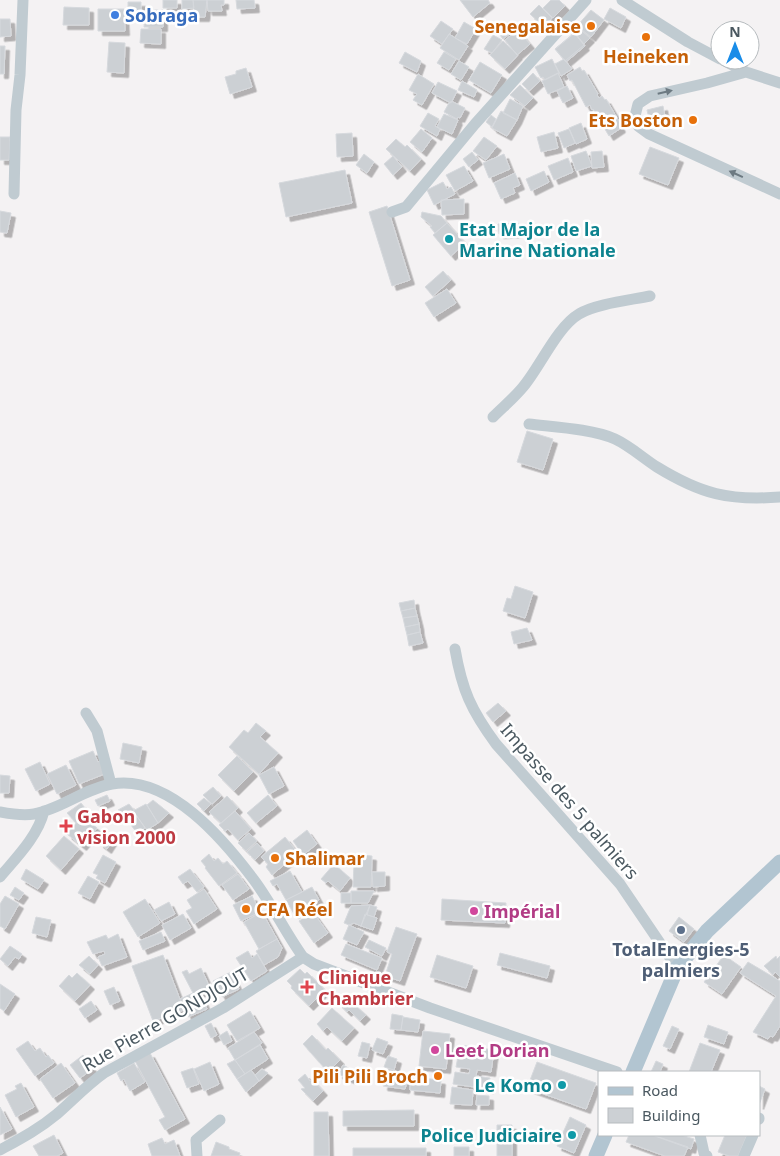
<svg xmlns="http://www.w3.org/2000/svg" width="780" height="1156" font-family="'Noto Sans',sans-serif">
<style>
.building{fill:#ccd0d4;stroke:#d6d9dd;filter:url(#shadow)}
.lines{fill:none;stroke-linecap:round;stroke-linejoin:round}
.minor{stroke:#c0cbd1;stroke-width:11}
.major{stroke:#b2c5d1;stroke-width:15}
.oneway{fill:#6d7a82}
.shop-dot{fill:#3f7fe0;stroke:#fff;stroke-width:2}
.food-dot{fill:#e8710a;stroke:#fff;stroke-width:2}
.culture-dot{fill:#0f9aa8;stroke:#fff;stroke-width:2}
.health-dot{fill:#e0444e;stroke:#fff;stroke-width:2}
.hotel-dot{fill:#d1479c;stroke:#fff;stroke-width:2}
.service-dot{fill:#5c6f8a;stroke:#fff;stroke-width:2}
.labels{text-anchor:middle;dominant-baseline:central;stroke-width:5;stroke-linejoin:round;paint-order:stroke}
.shop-label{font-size:18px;font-weight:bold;fill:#366cbe;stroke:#fff;text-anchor:start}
.food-label{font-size:18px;font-weight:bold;fill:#c56008;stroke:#fff;text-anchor:end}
.culture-label{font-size:18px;font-weight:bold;fill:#0d838f;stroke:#fff;text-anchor:end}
.street-label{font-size:18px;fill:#4a5860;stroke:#fff}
.health-label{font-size:18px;font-weight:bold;fill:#be3a42;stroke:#fff;text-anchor:start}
.hotel-label{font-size:18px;font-weight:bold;fill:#b23c85;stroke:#fff;text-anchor:start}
.service-label{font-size:18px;font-weight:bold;fill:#4e5e75;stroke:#fff}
</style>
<defs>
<filter id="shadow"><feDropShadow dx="4.5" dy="4.5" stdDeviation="0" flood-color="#0004"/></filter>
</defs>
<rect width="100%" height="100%" fill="#f4f2f3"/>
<path class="building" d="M 163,0 L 177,0 L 177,8 L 163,8 Z
M 182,0 L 193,0 L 194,8 L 182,9 Z
M 193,0 L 207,0 L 205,17 L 194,17 Z
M 207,0 L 224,0 L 224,5 L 221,5 L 222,11 L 208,11 Z
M 236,0 L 254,0 L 255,8 L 237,9 Z
M 460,0 L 488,0 L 490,3 L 473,17 Z
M 551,0 L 559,0 L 565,6 L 553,18 L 543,8 Z
M 128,2 L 141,2 L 141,12 L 128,12 Z
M 539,5 L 552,18 L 544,27 L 530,14 Z
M 64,7 L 89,8 L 89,25 L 63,25 Z
M 610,8 L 626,17 L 621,28 L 604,19 Z
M 98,9 L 124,9 L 125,31 L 98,31 Z
M 145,10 L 163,10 L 163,27 L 144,27 Z
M 591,10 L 604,20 L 591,37 L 577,26 Z
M 0,19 L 10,19 L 11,36 L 0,37 Z
M 441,21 L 453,29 L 442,44 L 430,36 Z
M 510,21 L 516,29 L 503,39 L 497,31 Z
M 464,22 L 476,29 L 467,44 L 455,38 Z
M 574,24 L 590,38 L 584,44 L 574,32 L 571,34 L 567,29 Z
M 141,29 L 161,29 L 161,44 L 140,43 Z
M 518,30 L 530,44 L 517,55 L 505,40 Z
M 574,33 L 584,45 L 565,61 L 555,49 Z
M 575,33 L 585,46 L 566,62 L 555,49 Z
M 449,34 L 468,46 L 459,60 L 440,48 Z
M 493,35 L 502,40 L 492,53 L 484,49 Z
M 503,41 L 518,55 L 505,69 L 490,55 Z
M 109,42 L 125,43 L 124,73 L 107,72 Z
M 0,46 L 5,46 L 4,74 L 0,74 Z
M 405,52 L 421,61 L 417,72 L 399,63 Z
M 444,52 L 456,59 L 449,70 L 437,63 Z
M 552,59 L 559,73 L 545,80 L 543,77 L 541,78 L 535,67 Z
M 564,59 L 572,69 L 561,76 L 555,64 Z
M 459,61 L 469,67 L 461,80 L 451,74 Z
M 480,62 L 502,75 L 491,93 L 469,80 Z
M 580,67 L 582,71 L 584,70 L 598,94 L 597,95 L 599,98 L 602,96 L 605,100 L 606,99 L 620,123 L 619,124 L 621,128 L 609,136 L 593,109 L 592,110 L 590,105 L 586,107 L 572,80 L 570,81 L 567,75 Z
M 246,68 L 252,87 L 230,94 L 225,77 L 236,74 L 236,71 Z
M 533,73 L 540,81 L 529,91 L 522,84 Z
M 558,73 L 564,87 L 548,94 L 542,81 Z
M 418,74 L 434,84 L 422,105 L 413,100 L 417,94 L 409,90 Z
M 462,81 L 477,90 L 474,97 L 458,90 Z
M 438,82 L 457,91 L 451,103 L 432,93 Z
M 520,85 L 533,98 L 525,106 L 510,95 Z
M 567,86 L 573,98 L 563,103 L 557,91 Z
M 510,99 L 523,106 L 517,120 L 503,113 Z
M 451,101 L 465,108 L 460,118 L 458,117 L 457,119 L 444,112 L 449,103 L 450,103 Z
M 663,106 L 666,121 L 650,124 L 647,110 Z
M 501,111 L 517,120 L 507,136 L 492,128 Z
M 428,113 L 439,119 L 435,126 L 440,129 L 437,136 L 420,126 Z
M 444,114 L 458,120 L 452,134 L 437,127 Z
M 491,115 L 496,119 L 492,127 L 486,122 Z
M 581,123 L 587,139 L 576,144 L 569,128 Z
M 421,129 L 432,138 L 422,152 L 410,142 Z
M 569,129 L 575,143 L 564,148 L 558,133 Z
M 554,132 L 558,148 L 541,152 L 537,137 Z
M 352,133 L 353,156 L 337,157 L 336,134 Z
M 0,137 L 10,137 L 9,160 L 0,160 Z
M 484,137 L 497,146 L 486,160 L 473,151 Z
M 396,139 L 405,147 L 407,145 L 421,159 L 410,171 L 386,149 Z
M 650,147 L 679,158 L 668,185 L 639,174 Z
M 586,151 L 592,166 L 576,171 L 571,156 Z
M 602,151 L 604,167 L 592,168 L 591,152 Z
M 472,152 L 478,160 L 469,167 L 463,159 Z
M 364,154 L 374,162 L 367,173 L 356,165 Z
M 504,154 L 510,169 L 489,178 L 483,163 Z
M 393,156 L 402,167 L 393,175 L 384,164 Z
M 568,158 L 573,172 L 554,180 L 548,166 Z
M 464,166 L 473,181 L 455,191 L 446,175 Z
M 345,170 L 352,203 L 286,217 L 279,183 Z
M 544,171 L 549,182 L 531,191 L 526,179 Z
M 515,173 L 520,185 L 513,188 L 515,193 L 501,199 L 494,183 Z
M 443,182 L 447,189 L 451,187 L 455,194 L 434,205 L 427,190 Z
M 464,199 L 464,214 L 442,215 L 441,200 Z
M 387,206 L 410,280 L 392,286 L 369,212 Z
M 0,211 L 11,213 L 7,233 L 0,232 Z
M 422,212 L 441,216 L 447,223 L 435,233 L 430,227 L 432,226 L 421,217 Z
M 447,223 L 465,243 L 451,256 L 433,235 Z
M 518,223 L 518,233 L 499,234 L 498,224 Z
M 443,271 L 451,280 L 433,296 L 425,287 Z
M 447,289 L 456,303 L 434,317 L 425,303 Z
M 527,431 L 553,439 L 543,470 L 517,462 Z
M 515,586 L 533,592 L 525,618 L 503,611 L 507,598 L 511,599 Z
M 414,600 L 415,608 L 401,611 L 399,603 Z
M 415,608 L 417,616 L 403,618 L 401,611 Z
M 417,616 L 419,624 L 405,627 L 403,618 Z
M 419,624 L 420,632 L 407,635 L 405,627 Z
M 527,628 L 532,640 L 514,644 L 511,632 Z
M 420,632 L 423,643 L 409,646 L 407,635 Z
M 498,703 L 506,711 L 493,722 L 486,713 Z
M 256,723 L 266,731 L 260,737 L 278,753 L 259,774 L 229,747 L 244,730 L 248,733 Z
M 123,743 L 142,747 L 139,763 L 120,759 Z
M 93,751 L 98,762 L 101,760 L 107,773 L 79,784 L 69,761 Z
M 237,756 L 253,772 L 234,791 L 218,775 Z
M 40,762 L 50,784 L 36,791 L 25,769 Z
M 66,765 L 76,785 L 57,794 L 47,774 Z
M 274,767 L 284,786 L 269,794 L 259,775 Z
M 0,775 L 10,776 L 9,793 L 0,793 Z
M 213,787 L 221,796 L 212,804 L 203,795 Z
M 107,795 L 110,801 L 98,806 L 95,800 Z
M 268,795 L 277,806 L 256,823 L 247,813 Z
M 227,796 L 238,808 L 221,823 L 209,812 Z
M 204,798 L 211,804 L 204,811 L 197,804 Z
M 153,800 L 169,813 L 158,823 L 147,805 Z
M 81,803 L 90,814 L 85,818 L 82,816 L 76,823 L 67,813 Z
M 129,804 L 134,810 L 126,818 L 118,810 Z
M 146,804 L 158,823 L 147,830 L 136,815 L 134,817 L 131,812 Z
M 235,811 L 251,829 L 238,840 L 228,829 L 225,831 L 219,825 Z
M 136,815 L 145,828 L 137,833 L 128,821 Z
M 82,816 L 97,828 L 82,846 L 67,834 Z
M 307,830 L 317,844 L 303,855 L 293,841 Z
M 249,833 L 257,841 L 246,851 L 238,843 Z
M 104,835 L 112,841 L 107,849 L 99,843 Z
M 64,836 L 79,849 L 61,870 L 46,856 Z
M 285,837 L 298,853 L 272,875 L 266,867 L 268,864 L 261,857 Z
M 257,843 L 264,851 L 255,860 L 247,852 Z
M 209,854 L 214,861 L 218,858 L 223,864 L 227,861 L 237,873 L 219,886 L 205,868 L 206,867 L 201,861 Z
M 103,855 L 116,862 L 105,883 L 96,878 L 98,875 L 93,873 Z
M 362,855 L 372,856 L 371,887 L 353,887 L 354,863 L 362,863 Z
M 334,864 L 350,878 L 340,891 L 328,881 L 326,883 L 321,879 Z
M 26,869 L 44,880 L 38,889 L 21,879 Z
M 190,869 L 204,887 L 197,892 L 188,881 L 183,884 L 178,877 Z
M 290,871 L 302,892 L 286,900 L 277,884 L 273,886 L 270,881 Z
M 372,872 L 385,872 L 385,886 L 373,887 Z
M 238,874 L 249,889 L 233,900 L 222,885 Z
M 88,876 L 99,882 L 90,899 L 78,893 Z
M 15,887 L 24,893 L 19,900 L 10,895 Z
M 312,887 L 319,900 L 294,914 L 286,900 Z
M 204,889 L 217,909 L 194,924 L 186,911 L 192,908 L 187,900 Z
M 351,891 L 374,891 L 368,903 L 351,903 Z
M 341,893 L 351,893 L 351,903 L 341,903 Z
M 5,896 L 19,904 L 5,929 L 0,926 L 0,904 Z
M 252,896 L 260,912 L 241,921 L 233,905 Z
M 145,899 L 160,923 L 138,937 L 123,912 Z
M 442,899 L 506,903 L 505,923 L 441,920 Z
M 169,902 L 175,914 L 161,921 L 154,910 Z
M 370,905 L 377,907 L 374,917 L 367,915 Z
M 370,905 L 361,926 L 354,923 L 349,925 L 344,923 L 351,906 Z
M 262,912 L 277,939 L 259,949 L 244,922 Z
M 313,912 L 328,933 L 314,943 L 299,921 Z
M 183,914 L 191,928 L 170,940 L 162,925 Z
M 365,914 L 377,918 L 373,930 L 361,926 Z
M 36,917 L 51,920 L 47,937 L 32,933 Z
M 679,917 L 694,929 L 684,942 L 669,931 Z
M 349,925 L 364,932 L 357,945 L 343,939 Z
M 396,927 L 417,934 L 400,981 L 385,976 L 392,954 L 387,952 Z
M 161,932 L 165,941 L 143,950 L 139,941 Z
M 118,934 L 127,957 L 102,966 L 98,957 L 105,954 L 104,951 L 93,954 L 87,942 L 106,935 L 108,939 Z
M 277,939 L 282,948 L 278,957 L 264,965 L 256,951 Z
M 369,940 L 386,948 L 382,956 L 365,947 Z
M 346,944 L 382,958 L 377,970 L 341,955 Z
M 10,946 L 22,954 L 19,959 L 15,957 L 8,966 L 0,959 Z
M 248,951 L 252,958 L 257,954 L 267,971 L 251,981 L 236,958 Z
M 500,953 L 550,966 L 547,978 L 497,965 Z
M 163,955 L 184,1010 L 153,1021 L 132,966 Z
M 437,955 L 473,966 L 466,988 L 430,977 Z
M 724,955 L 741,967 L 722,994 L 704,982 Z
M 89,956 L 98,965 L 90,974 L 79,965 Z
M 776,956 L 777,959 L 780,956 L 780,977 L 775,972 L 773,975 L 764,966 Z
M 748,962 L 780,981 L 780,1026 L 773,1037 L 770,1036 L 768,1039 L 753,1032 L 776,996 L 740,973 Z
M 201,968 L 210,988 L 194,995 L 182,972 L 187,970 L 189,974 Z
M 300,969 L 305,974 L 307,972 L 325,990 L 309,1006 L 291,988 L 292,986 L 287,981 Z
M 231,972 L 239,989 L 222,997 L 213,981 Z
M 77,973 L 90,985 L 75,1001 L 59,986 L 69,975 L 72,978 Z
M 0,984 L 15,994 L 4,1011 L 0,1008 Z
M 114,987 L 120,1001 L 110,1005 L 104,991 Z
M 193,993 L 196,1000 L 202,997 L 207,1009 L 188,1017 L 180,999 Z
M 345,996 L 366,1015 L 360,1021 L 349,1010 L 347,1012 L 338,1003 Z
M 91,1001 L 97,1010 L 85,1018 L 79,1009 Z
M 332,1008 L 354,1028 L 342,1041 L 327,1027 L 323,1031 L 317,1024 Z
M 250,1011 L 260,1028 L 237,1041 L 227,1025 Z
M 392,1014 L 403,1016 L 401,1030 L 390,1029 Z
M 403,1017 L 420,1020 L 418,1032 L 401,1030 Z
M 211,1023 L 217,1035 L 211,1038 L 205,1026 Z
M 708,1025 L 728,1032 L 724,1044 L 704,1037 Z
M 672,1026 L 679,1029 L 670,1049 L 663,1046 Z
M 227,1031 L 232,1041 L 224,1045 L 219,1036 Z
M 423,1031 L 450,1034 L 446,1069 L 419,1066 Z
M 254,1032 L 262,1043 L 235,1060 L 228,1048 Z
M 312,1035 L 326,1050 L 328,1048 L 340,1060 L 328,1072 L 303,1044 Z
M 377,1038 L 388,1042 L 383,1054 L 372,1050 Z
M 28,1041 L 35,1051 L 40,1048 L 46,1057 L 48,1055 L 54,1063 L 35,1076 L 16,1049 Z
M 362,1042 L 370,1044 L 367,1058 L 358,1056 Z
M 700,1043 L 720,1050 L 711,1072 L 689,1072 Z
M 260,1045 L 268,1059 L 245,1074 L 235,1060 Z
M 460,1045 L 494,1050 L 491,1072 L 477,1070 L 476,1076 L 490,1078 L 489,1089 L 453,1084 L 455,1072 L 469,1074 L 470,1069 L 456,1067 Z
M 150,1053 L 185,1119 L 165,1130 L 159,1120 L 165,1117 L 135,1061 Z
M 83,1055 L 93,1069 L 80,1078 L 70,1065 Z
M 388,1056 L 397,1059 L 394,1070 L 384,1067 Z
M 235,1060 L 245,1074 L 237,1079 L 227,1064 Z
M 656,1061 L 663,1064 L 660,1072 L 651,1072 Z
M 210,1062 L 219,1084 L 204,1091 L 194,1069 Z
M 537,1062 L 596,1083 L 586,1109 L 527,1088 Z
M 61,1063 L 75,1083 L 53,1098 L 40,1079 Z
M 134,1063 L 145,1082 L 130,1091 L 124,1079 L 121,1081 L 117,1073 Z
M 343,1065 L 356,1072 L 352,1080 L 338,1074 Z
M 193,1068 L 199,1084 L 187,1088 L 181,1072 Z
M 262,1069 L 268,1073 L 259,1081 L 255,1075 Z
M 251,1070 L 259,1081 L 246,1092 L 237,1079 Z
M 305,1074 L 310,1081 L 312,1079 L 323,1091 L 313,1101 L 301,1089 L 305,1088 L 298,1080 Z
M 411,1077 L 441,1080 L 440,1093 L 410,1090 Z
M 384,1078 L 407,1081 L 405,1089 L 383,1086 Z
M 21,1083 L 34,1107 L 16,1117 L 5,1095 L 17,1089 L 15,1086 Z
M 759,1086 L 765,1089 L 759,1105 Z
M 452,1087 L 473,1090 L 472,1105 L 450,1104 Z
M 477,1095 L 489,1096 L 489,1105 L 476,1105 Z
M 0,1107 L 12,1129 L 0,1135 Z
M 414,1110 L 414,1126 L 343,1126 L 343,1111 Z
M 314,1112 L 328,1112 L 329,1156 L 314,1156 Z
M 570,1117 L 586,1125 L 574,1153 L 557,1146 Z
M 497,1125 L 512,1125 L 512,1156 L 497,1156 Z
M 54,1135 L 63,1153 L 57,1156 L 39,1156 L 33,1146 Z
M 629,1135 L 653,1135 L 688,1147 L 684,1156 L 665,1156 L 626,1142 Z
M 652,1135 L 681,1135 L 694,1139 L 691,1149 Z
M 725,1135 L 747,1135 L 738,1156 L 729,1156 L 718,1152 Z
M 162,1138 L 165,1144 L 174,1140 L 180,1156 L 152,1156 L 148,1144 Z
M 216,1142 L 229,1147 L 229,1149 L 240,1153 L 239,1156 L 211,1156 Z
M 454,1147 L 469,1147 L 469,1156 L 454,1156 Z
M 353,1148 L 426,1148 L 426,1156 L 353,1156 Z"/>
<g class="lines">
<path class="minor" d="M 622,0 L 688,42 L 720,59
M 723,60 L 746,72 L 780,83
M 746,72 L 707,83 L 650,96 L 638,104 L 635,116 L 638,126 L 649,134 L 780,194
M 14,194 L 16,110 L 20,75 L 23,0
M 392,212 L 406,207 L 475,124 L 586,0
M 493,417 C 503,407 514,398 523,387 C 540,367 557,327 579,314 C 595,304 631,300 650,296
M 529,424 C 554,427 593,429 615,439 C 630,446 643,458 657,467 C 701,494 729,501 780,497
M 455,649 C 462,690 471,710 496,744 L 620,884 L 677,968
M 86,713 L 97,731 L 111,784
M 0,812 C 11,814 23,816 34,814 C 61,809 84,789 112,784 C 169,774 224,840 254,880 C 272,904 285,932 303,957 L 314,964 L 430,1008 L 617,1072
M 0,877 C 16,858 38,836 44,811
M 759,1119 L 759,1118
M 700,1135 L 704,1153 L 707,1156
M 0,1150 C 20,1139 39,1129 57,1114 C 73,1100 87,1085 104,1073 L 223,1008 L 303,957
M 197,1156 L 196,1140 L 220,1120
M 744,1156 L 753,1135"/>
<path class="major" d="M 633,1072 L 677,968 L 707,931 L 780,862
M 596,1156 L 605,1135"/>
</g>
<defs><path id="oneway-solid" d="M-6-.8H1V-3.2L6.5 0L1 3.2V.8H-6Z" transform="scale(1.25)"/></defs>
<g class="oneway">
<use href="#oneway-solid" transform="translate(665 92) rotate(-13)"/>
<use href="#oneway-solid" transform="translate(736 174) rotate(-156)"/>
</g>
<circle class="shop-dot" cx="115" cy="15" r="5"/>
<g class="food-dot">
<circle cx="591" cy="26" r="5"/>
<circle cx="646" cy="37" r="5"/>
<circle cx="693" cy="120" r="5"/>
<circle cx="275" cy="858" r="5"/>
<circle cx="246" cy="909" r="5"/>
<circle cx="438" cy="1076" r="5"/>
</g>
<g class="culture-dot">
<circle cx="449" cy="239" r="5"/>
<circle cx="562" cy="1085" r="5"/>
<circle cx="572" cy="1135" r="5"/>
</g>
<g class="health-dot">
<path d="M63.5 818.5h5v5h5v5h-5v5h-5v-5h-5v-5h5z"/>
<path d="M304.5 979.5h5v5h5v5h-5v5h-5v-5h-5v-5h5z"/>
</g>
<g class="hotel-dot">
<circle cx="474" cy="911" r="5"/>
<circle cx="435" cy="1050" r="5"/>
</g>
<circle class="service-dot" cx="681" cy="930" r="5"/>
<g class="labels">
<g class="shop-label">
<text x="125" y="15">Sobraga</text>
</g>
<g class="food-label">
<text x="581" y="26">Senegalaise</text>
<text x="646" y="56" text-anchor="middle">Heineken</text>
<text x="683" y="120">Ets Boston</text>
<text x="285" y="858" text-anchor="start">Shalimar</text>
<text x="256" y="909" text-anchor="start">CFA Réel</text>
<text x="428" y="1076">Pili Pili Broch</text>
</g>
<g class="culture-label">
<text x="459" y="229" text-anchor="start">Etat Major de la<tspan x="459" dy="21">Marine Nationale</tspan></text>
<text x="552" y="1085">Le Komo</text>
<text x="562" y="1135">Police Judiciaire</text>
</g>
<g class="street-label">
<text transform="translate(570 801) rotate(49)">Impasse des 5 palmiers</text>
<text transform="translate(165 1019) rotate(-30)">Rue Pierre GONDJOUT</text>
</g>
<g class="health-label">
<text x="77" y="816">Gabon<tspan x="77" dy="21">vision 2000</tspan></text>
<text x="318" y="977">Clinique<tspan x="318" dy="21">Chambrier</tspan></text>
</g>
<g class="hotel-label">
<text x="484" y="911">Impérial</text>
<text x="445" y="1050">Leet Dorian</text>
</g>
<g class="service-label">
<text x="681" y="949">TotalEnergies-5<tspan x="681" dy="21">palmiers</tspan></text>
</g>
</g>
<rect x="598" y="1071" width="162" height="65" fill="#ffffff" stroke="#b7bcbf"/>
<rect x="608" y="1087" width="25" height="8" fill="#b2c5d1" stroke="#b7bcbf"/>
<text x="642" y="1096" font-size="15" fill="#4a5860">Road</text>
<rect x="608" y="1108" width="25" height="15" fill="#ccd0d4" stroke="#b7bcbf"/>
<text x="642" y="1121" font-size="15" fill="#4a5860">Building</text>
<g transform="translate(735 45)"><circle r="24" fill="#ffffff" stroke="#b7bcbf"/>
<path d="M0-4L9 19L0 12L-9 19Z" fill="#198ce8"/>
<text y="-8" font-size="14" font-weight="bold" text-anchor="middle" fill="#4a5860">N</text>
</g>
</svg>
